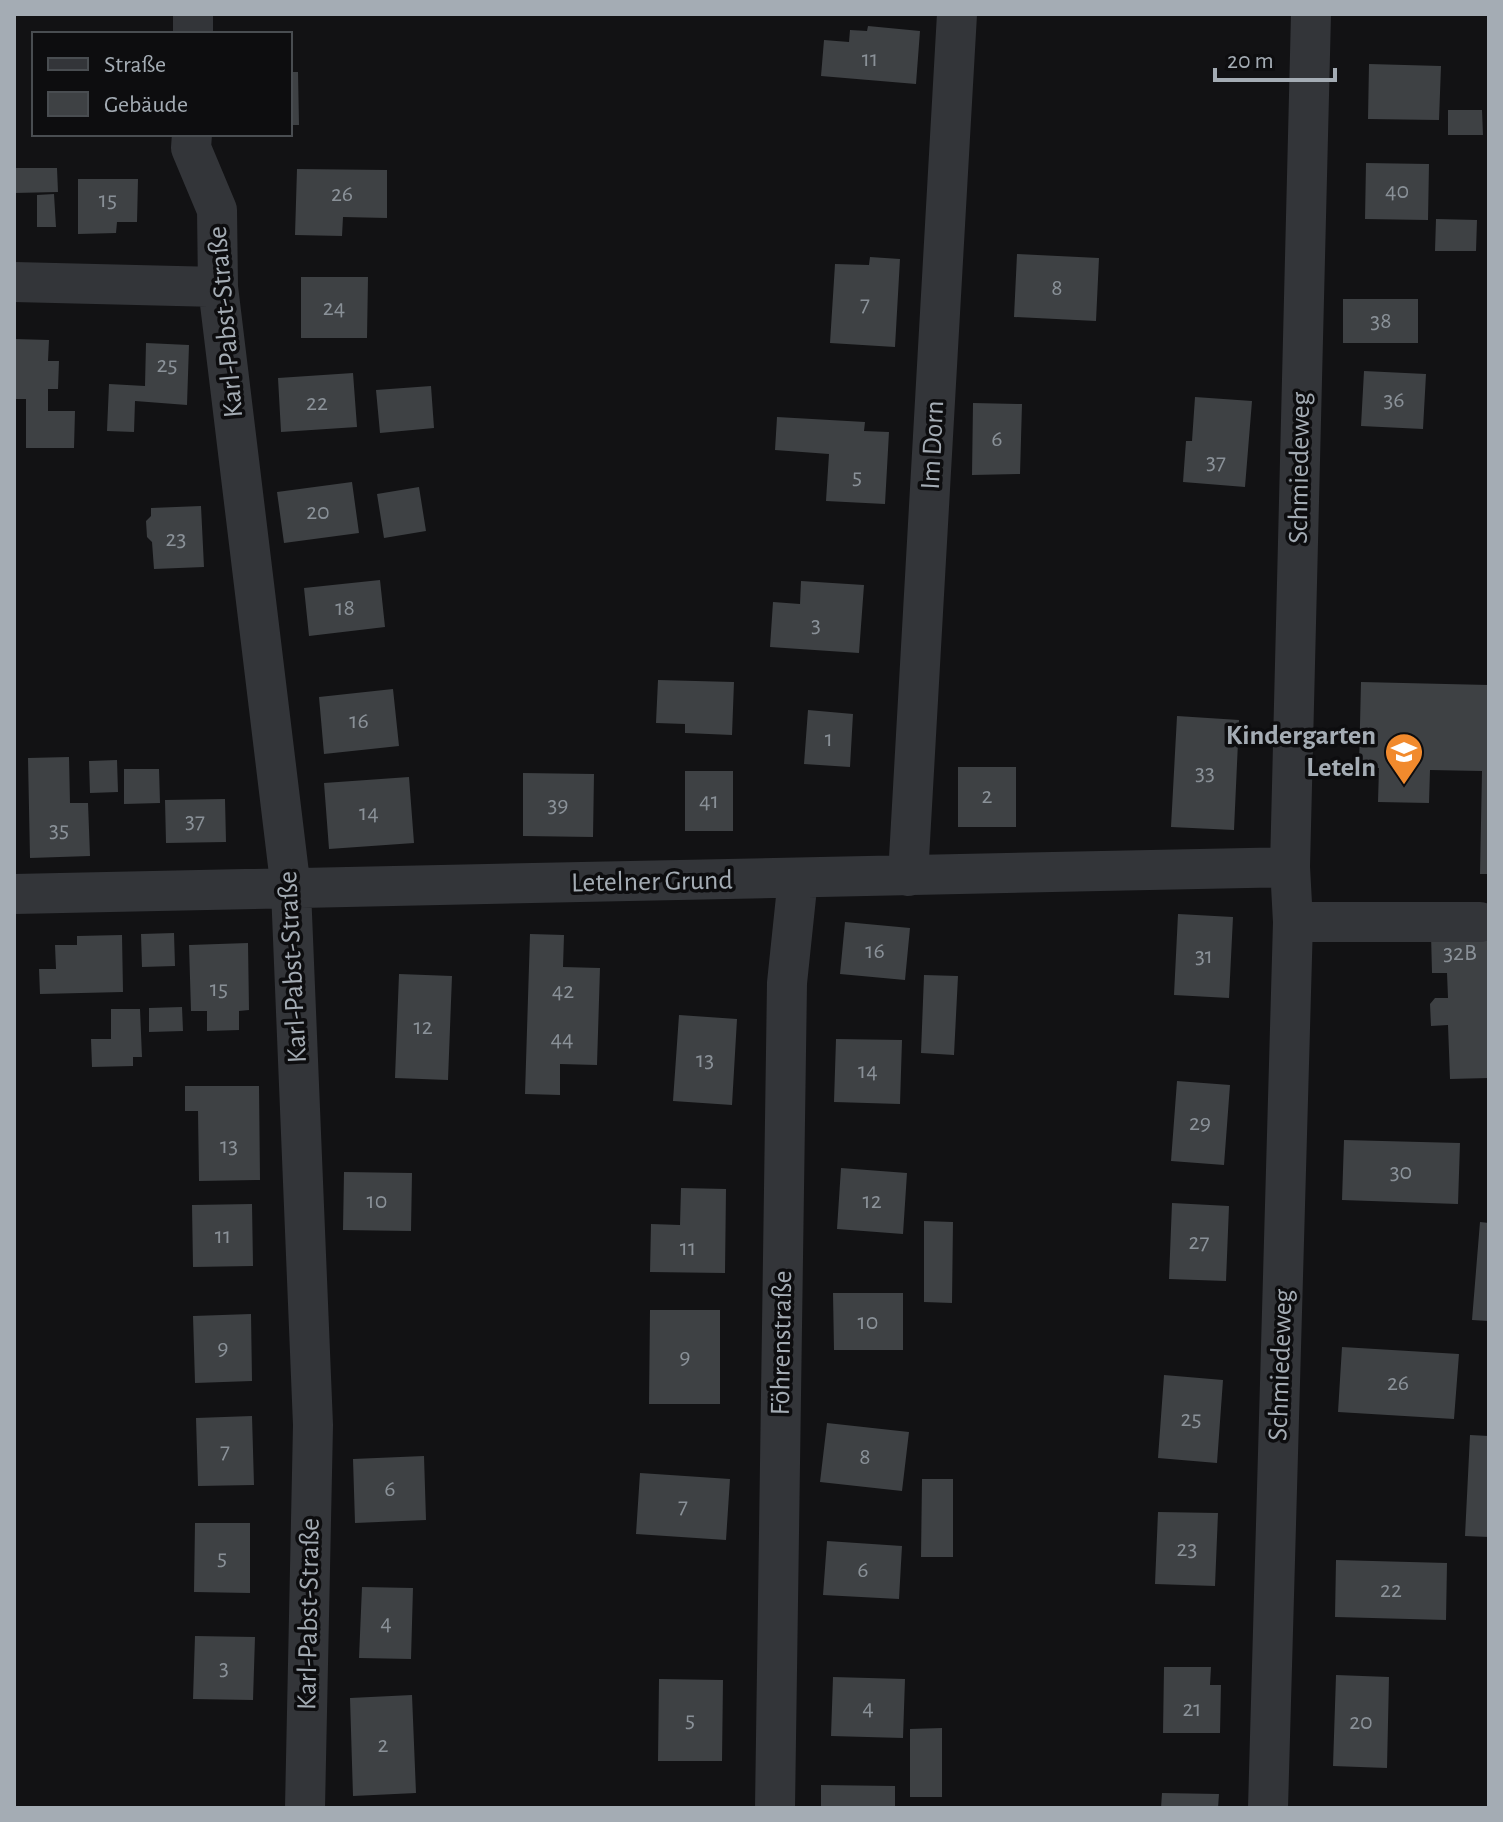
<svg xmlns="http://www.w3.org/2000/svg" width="1503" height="1822" font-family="'Alegreya Sans',sans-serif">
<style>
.building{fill:#3e4144}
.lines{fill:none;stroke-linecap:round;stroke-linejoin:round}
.minor{stroke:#333539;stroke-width:40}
.labels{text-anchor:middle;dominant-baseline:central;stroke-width:7;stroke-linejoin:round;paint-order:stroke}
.number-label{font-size:24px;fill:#8a9198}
.street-label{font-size:28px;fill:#a4acb4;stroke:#0d0d0f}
.poi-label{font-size:28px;font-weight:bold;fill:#a4acb4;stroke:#0d0d0f;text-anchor:end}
</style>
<rect width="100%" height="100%" fill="#121214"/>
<path class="building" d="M 868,26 L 920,31 L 916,84 L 821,76 L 824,40 L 849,42 L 850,30 L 867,31 Z
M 1369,64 L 1441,66 L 1439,120 L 1368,119 Z
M 290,72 L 298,72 L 299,125 L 290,125 Z
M 1448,110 L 1482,110 L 1483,135 L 1448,135 Z
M 1366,163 L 1429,164 L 1428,220 L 1365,219 Z
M 14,168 L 57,168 L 58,192 L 14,193 Z
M 297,169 L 387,170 L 387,218 L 343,217 L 342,236 L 295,235 Z
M 78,179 L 138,179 L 137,222 L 117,222 L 116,233 L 78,234 Z
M 54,194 L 56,227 L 37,227 L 37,195 Z
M 1436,219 L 1477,220 L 1476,251 L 1435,251 Z
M 1017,254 L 1099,258 L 1096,321 L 1014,317 Z
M 870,257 L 900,259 L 895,347 L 830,343 L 835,264 L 869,265 Z
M 301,277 L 368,277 L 367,338 L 301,338 Z
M 1343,299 L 1418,299 L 1418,343 L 1343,343 Z
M 14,339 L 49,340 L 48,361 L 59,361 L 58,389 L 48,389 L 48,411 L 75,411 L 74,448 L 26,448 L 26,399 L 14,399 Z
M 146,343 L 189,345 L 187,405 L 135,401 L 134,432 L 107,431 L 109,384 L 145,386 Z
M 1364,371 L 1426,374 L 1423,429 L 1361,426 Z
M 353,373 L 357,427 L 281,432 L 278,378 Z
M 431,386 L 434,428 L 380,433 L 376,390 Z
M 1195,397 L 1252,401 L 1245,487 L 1183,482 L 1186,441 L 1192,441 Z
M 973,403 L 1022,404 L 1020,474 L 972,475 Z
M 777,417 L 865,422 L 864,431 L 889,432 L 885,504 L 826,501 L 829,454 L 775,450 Z
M 352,482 L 359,533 L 284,543 L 277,492 Z
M 419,487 L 426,531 L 384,538 L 377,494 Z
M 201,506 L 204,567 L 154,569 L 152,542 L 147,537 L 146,521 L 151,516 L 151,508 Z
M 380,580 L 385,627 L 309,636 L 304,588 Z
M 801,581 L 864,585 L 859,653 L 770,647 L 773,602 L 800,604 Z
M 658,680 L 734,682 L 732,735 L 685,733 L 685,724 L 656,723 Z
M 1361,682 L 1489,685 L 1489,874 L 1480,874 L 1482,771 L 1430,770 L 1429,803 L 1378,802 L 1379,768 L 1359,768 Z
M 393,689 L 399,746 L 324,754 L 319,697 Z
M 808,710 L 853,714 L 850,767 L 804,764 Z
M 1177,716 L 1239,720 L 1234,830 L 1171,827 Z
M 69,757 L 70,803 L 88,803 L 90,856 L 30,858 L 28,758 Z
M 117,760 L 118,792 L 90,793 L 89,761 Z
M 958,767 L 1016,767 L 1016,827 L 958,827 Z
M 124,769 L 159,769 L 160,803 L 124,804 Z
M 685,771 L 733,771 L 733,831 L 685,831 Z
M 523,773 L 594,774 L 593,837 L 523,836 Z
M 409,777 L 414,843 L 329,849 L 324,783 Z
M 225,799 L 226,842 L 166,843 L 165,800 Z
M 1178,914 L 1233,917 L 1229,998 L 1174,995 Z
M 845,922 L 910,928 L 905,980 L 840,974 Z
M 1489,932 L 1489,1078 L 1450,1079 L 1448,1025 L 1431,1026 L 1430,1004 L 1435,998 L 1448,998 L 1447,973 L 1432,973 L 1431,934 Z
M 174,933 L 175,966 L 142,967 L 141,934 Z
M 530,934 L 564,935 L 563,967 L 600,968 L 597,1065 L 560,1064 L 560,1095 L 525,1094 Z
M 122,935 L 123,992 L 40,994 L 39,969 L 56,969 L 55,945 L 77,945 L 77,936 Z
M 248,943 L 249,1010 L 239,1011 L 239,1030 L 207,1031 L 207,1011 L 191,1011 L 189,945 Z
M 399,974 L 452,976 L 448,1080 L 395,1078 Z
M 924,975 L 958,976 L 954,1055 L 921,1053 Z
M 182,1007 L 183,1031 L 149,1032 L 149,1008 Z
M 111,1009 L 140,1009 L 142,1057 L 133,1057 L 133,1066 L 92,1067 L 91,1039 L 111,1039 Z
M 679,1015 L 737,1019 L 732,1105 L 673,1101 Z
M 836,1039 L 902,1040 L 900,1104 L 834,1102 Z
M 1177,1081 L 1230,1085 L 1224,1165 L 1171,1161 Z
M 185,1086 L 259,1086 L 260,1180 L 199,1181 L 198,1111 L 185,1111 Z
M 1344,1140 L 1460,1143 L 1458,1204 L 1342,1200 Z
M 841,1168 L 907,1173 L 903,1234 L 837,1229 Z
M 344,1172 L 412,1173 L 411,1231 L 343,1230 Z
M 681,1188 L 726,1189 L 725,1273 L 650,1272 L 651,1224 L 680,1225 Z
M 1172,1203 L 1229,1206 L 1226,1281 L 1169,1279 Z
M 252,1204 L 253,1266 L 193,1267 L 192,1205 Z
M 924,1221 L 953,1222 L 952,1303 L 924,1302 Z
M 1480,1222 L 1489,1223 L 1489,1321 L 1472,1320 Z
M 833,1293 L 903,1293 L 903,1350 L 834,1350 Z
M 650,1310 L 720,1310 L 720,1404 L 649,1404 Z
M 251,1314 L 252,1381 L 195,1383 L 193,1316 Z
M 1342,1347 L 1459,1354 L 1454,1419 L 1338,1412 Z
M 1164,1375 L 1223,1380 L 1217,1463 L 1158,1458 Z
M 252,1416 L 254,1485 L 198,1486 L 196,1418 Z
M 827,1423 L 909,1432 L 902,1491 L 820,1482 Z
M 1470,1435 L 1489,1436 L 1489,1537 L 1465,1536 Z
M 424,1456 L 426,1520 L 355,1523 L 353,1459 Z
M 640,1473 L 730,1479 L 726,1540 L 636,1534 Z
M 922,1479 L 953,1479 L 953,1557 L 921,1557 Z
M 1158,1512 L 1218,1513 L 1215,1586 L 1155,1584 Z
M 195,1523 L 250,1523 L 250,1593 L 194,1592 Z
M 827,1541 L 902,1546 L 899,1599 L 823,1595 Z
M 1336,1560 L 1447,1563 L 1446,1620 L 1335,1617 Z
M 362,1587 L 413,1588 L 411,1659 L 359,1658 Z
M 195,1636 L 255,1637 L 253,1700 L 193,1699 Z
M 1164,1667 L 1211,1667 L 1210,1685 L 1221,1685 L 1220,1733 L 1163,1733 Z
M 1336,1675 L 1389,1677 L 1387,1768 L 1333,1766 Z
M 833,1677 L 905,1679 L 903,1738 L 831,1736 Z
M 659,1679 L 723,1680 L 722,1761 L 658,1761 Z
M 412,1695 L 416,1793 L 353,1796 L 350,1698 Z
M 942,1728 L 942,1797 L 910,1797 L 910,1729 Z
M 821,1785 L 895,1786 L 895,1808 L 821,1808 Z
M 1162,1793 L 1219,1794 L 1218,1808 L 1161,1808 Z"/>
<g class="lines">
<path class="minor" d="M 193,34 L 193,14
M 192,134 L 191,148 L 217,210 L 218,287 L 291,890 L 313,1425 L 305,1808
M 14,282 L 218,287
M 908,876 L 957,14
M 14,894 L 1290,867
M 1293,922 L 1480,922
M 775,1808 L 787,983 L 798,878
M 1268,1808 L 1293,922 L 1290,867 L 1311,14"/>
</g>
<defs>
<g id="school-pin" transform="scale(2)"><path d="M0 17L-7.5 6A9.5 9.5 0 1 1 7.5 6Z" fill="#f18a2d" stroke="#0d0d0f"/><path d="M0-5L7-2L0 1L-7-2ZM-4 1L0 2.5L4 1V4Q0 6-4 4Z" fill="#fff"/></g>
</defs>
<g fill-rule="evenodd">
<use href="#school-pin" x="1404" y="752"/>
</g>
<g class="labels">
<g class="number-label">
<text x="870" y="59">11</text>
<text x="1397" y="191">40</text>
<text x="342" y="194">26</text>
<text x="108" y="200">15</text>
<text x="1057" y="288">8</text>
<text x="865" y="304">7</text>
<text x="334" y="308">24</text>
<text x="1381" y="321">38</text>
<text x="167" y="365">25</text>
<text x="1394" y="400">36</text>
<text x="317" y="403">22</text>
<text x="997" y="439">6</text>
<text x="1216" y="462">37</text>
<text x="857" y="477">5</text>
<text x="318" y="512">20</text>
<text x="176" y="539">23</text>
<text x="345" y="608">18</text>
<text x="816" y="625">3</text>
<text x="359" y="721">16</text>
<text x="829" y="739">1</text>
<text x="1205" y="773">33</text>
<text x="987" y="796">2</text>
<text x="709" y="801">41</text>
<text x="558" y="805">39</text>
<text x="369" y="813">14</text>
<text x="195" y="821">37</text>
<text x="59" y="830">35</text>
<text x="875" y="951">16</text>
<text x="1460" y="953">32B</text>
<text x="1204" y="956">31</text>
<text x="219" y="989">15</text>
<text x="563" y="991">42</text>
<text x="423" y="1027">12</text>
<text x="562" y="1039">44</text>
<text x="705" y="1060">13</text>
<text x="868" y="1071">14</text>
<text x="1200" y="1123">29</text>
<text x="229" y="1146">13</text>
<text x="1401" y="1172">30</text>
<text x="377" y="1201">10</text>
<text x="872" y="1201">12</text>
<text x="223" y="1236">11</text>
<text x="1199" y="1242">27</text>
<text x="688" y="1248">11</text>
<text x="868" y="1322">10</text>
<text x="223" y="1348">9</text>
<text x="685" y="1357">9</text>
<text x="1398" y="1383">26</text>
<text x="1191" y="1419">25</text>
<text x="225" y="1451">7</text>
<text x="865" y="1457">8</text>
<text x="390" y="1489">6</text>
<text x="683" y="1506">7</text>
<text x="1187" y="1549">23</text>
<text x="222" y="1558">5</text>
<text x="863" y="1570">6</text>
<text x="1391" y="1590">22</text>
<text x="386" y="1623">4</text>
<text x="224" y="1668">3</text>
<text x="868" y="1708">4</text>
<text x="1192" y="1709">21</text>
<text x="690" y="1720">5</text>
<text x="1361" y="1722">20</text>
<text x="383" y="1745">2</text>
</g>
<g class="street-label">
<text transform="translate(226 322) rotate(-95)">Karl-Pabst-Straße</text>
<text transform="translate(933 445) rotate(-87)">Im Dorn</text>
<text transform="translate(1300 468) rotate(-89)">Schmiedeweg</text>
<text transform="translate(652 882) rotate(-1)">Letelner Grund</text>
<text transform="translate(293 967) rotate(-93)">Karl-Pabst-Straße</text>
<text transform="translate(782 1343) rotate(-89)">Föhrenstraße</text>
<text transform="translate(1281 1365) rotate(-88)">Schmiedeweg</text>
<text transform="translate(309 1614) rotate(-89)">Karl-Pabst-Straße</text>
</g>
<g class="poi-label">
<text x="1376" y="736">Kindergarten<tspan x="1376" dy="32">Leteln</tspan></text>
</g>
</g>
<rect width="1503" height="1822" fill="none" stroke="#a4acb4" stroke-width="32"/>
<rect x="32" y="32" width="260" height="104" fill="#0d0d0f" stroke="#494d51" stroke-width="2"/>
<rect x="48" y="58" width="40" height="12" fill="#333539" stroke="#494d51" stroke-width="2"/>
<text x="104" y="72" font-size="24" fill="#a4acb4">Straße</text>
<rect x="48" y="92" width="40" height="24" fill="#3e4144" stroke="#494d51" stroke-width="2"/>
<text x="104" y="112" font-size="24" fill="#a4acb4">Gebäude</text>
<path d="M1215 68v12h120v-12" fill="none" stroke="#a4acb4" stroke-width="4"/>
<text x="1227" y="68" font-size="24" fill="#a4acb4" stroke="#0d0d0f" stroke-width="6" paint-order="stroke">20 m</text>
</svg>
